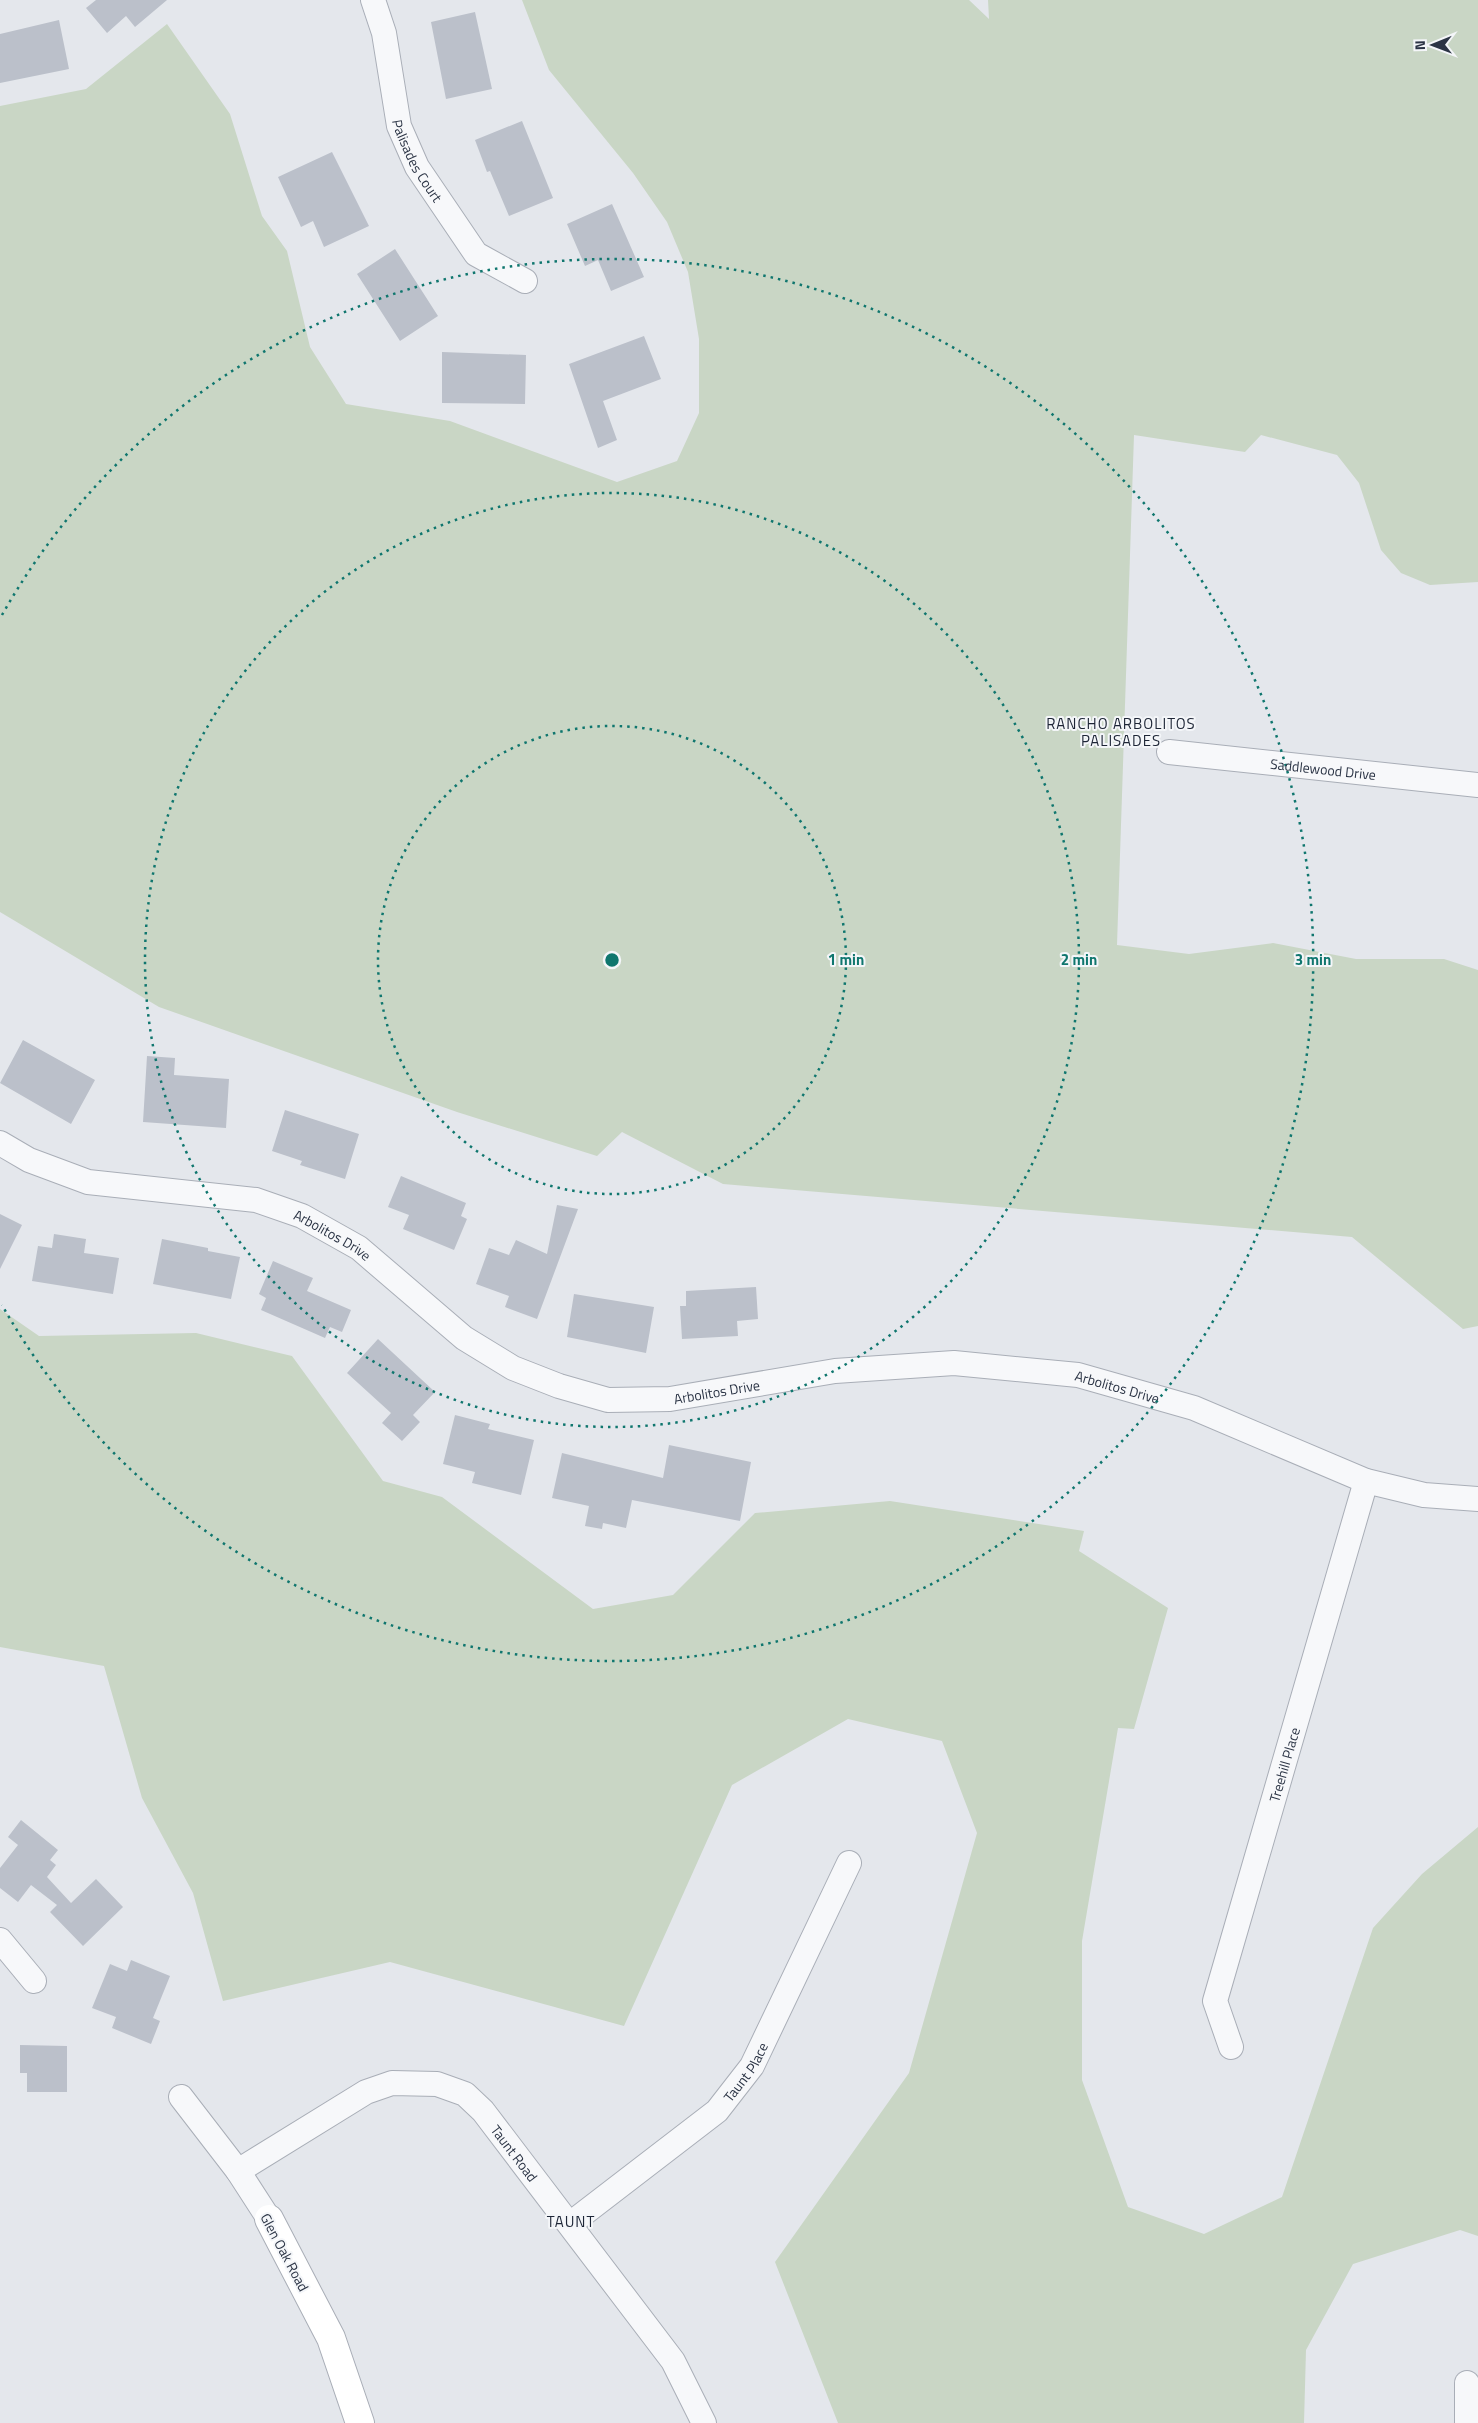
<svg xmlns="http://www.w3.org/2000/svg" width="1478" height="2423" font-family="'Titillium Web',sans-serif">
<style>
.green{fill:#c9d6c5}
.building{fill:#bbc0ca}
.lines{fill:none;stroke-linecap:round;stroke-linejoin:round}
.street-casing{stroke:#a9aeb7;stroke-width:26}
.secondary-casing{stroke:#a9aeb7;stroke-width:30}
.street{stroke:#f7f8fa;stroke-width:24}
.secondary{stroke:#fff;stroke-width:28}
.ring{fill:none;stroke:#0f766e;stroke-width:2.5;stroke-dasharray:2.5 5}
.labels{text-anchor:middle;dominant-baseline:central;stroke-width:4;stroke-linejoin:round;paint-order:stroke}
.street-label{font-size:14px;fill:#2b3445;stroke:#f4f6f9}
.neighbourhood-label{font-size:15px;letter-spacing:1px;fill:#1d2536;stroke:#f4f6f9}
.centre{fill:#0f766e;stroke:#f4f6f9;stroke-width:2.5}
.ring-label{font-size:15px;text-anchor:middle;font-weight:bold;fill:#0f766e;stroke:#f4f6f9;stroke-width:4;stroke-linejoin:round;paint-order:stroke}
</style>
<rect width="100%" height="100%" fill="#e4e7ec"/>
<path class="green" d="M 522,0 L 969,0 L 989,19 L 988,0 L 1478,0 L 1478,582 L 1430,585 L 1401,573 L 1381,550 L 1359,483 L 1337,455 L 1261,435 L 1245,452 L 1134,435 L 1117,945 L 1189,954 L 1273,943 L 1356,959 L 1444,959 L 1478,970 L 1478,1326 L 1463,1329 L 1352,1237 L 723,1184 L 622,1132 L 597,1156 L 457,1112 L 159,1007 L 0,912 L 0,106 L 86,89 L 167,24 L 230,114 L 262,216 L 287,251 L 310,347 L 346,404 L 450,421 L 617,482 L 677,461 L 699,413 L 699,339 L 688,272 L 667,222 L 633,173 L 549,70 Z
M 0,1309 L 39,1336 L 196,1333 L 292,1356 L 383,1481 L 442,1497 L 593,1609 L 673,1595 L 755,1513 L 890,1501 L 1084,1531 L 1079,1551 L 1168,1608 L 1134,1729 L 1118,1728 L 1082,1941 L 1082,2080 L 1128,2207 L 1204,2234 L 1282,2197 L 1373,1928 L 1422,1874 L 1478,1827 L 1478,2236 L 1460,2230 L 1353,2264 L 1306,2350 L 1304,2423 L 838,2423 L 775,2262 L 909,2073 L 977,1833 L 942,1741 L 848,1719 L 732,1785 L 624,2026 L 390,1962 L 223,2001 L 193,1893 L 142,1798 L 104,1666 L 0,1647 Z"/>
<path class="building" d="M 96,0 L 167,0 L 135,27 L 126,16 L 107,33 L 86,8 Z
M 475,12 L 492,89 L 446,99 L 431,22 Z
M 59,20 L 69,69 L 0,83 L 0,34 Z
M 522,121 L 553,198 L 509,216 L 490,171 L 487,172 L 475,140 Z
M 332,152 L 369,226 L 324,247 L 313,221 L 301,227 L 278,177 Z
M 612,204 L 644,277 L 611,291 L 598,260 L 585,266 L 567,224 Z
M 395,249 L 438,316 L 400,341 L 357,274 Z
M 644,336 L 661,379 L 603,401 L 617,440 L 598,448 L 569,364 Z
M 442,352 L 526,355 L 525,404 L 442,403 Z
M 23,1040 L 95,1080 L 71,1124 L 0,1083 Z
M 147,1056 L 175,1058 L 174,1075 L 229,1079 L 226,1128 L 143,1122 Z
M 285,1110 L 359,1134 L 345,1179 L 300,1165 L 302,1161 L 272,1151 Z
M 401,1176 L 466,1203 L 461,1216 L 467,1219 L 454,1250 L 403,1229 L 409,1215 L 388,1207 Z
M 557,1205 L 578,1209 L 537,1319 L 505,1307 L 509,1296 L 476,1284 L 489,1248 L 509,1255 L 516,1240 L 547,1254 Z
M 0,1214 L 22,1225 L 0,1269 Z
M 54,1234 L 86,1239 L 84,1253 L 119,1258 L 113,1294 L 32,1281 L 38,1246 L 52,1248 Z
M 162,1239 L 208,1248 L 208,1251 L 240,1257 L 231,1299 L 153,1284 Z
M 273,1261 L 313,1278 L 307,1291 L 351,1310 L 342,1332 L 330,1327 L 325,1338 L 261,1310 L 266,1298 L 259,1294 Z
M 756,1287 L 758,1319 L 737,1321 L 738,1336 L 682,1339 L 680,1306 L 686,1306 L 686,1291 Z
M 574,1294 L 654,1307 L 646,1353 L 567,1337 Z
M 378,1339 L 435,1392 L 413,1415 L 420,1422 L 402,1441 L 382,1423 L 391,1413 L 347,1373 Z
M 455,1415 L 490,1424 L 488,1429 L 534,1440 L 521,1495 L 472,1483 L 475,1472 L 443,1464 Z
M 669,1445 L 751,1462 L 740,1521 L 632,1500 L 626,1528 L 603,1523 L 602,1529 L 585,1526 L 589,1506 L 552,1498 L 562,1453 L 663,1478 Z
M 21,1820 L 58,1850 L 50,1860 L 56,1865 L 47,1877 L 71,1903 L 96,1879 L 123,1907 L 83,1946 L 50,1912 L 57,1905 L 31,1885 L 18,1902 L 0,1888 L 0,1868 L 18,1845 L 8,1837 Z
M 131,1960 L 170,1976 L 153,2018 L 160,2021 L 151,2044 L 112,2028 L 116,2017 L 92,2008 L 110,1964 L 127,1971 Z
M 20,2045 L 67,2046 L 67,2092 L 27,2092 L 27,2073 L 20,2073 Z"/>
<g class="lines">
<g class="street-casing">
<g id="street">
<path id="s1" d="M 373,0 L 384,33 L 399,126 L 417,167 L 476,254 L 525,281"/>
<path id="s2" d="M 1169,752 L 1478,785"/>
<path id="s3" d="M 0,1143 L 29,1160 L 88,1182 L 256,1200 L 302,1216 L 359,1248 L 464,1338 L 513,1368 L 559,1386 L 608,1400 L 670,1399 L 835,1371 L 954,1363 L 1078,1375 L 1194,1408 L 1366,1481 L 1424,1495 L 1478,1499"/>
<path d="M 0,1940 L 34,1981"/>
<path id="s4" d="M 1231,2047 L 1215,2001 L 1366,1481"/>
<path d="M 181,2097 L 238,2171 L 269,2219"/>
<path id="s5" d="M 238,2171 L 366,2092 L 392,2083 L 437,2084 L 465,2094 L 483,2111 L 673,2361 L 704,2423"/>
<path id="s6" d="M 570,2224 L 717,2111 L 752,2066 L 849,1863"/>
<path d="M 1467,2383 L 1467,2423"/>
</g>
</g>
<g class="secondary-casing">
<path id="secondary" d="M 269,2219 L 331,2338 L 360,2423"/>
</g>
<use href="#street" class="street"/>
<use href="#secondary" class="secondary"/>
</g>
<g class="ring">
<circle cx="612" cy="960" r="234"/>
<circle cx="612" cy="960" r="467"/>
<path d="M2 615A701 701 0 1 1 2 1305"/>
</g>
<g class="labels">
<g class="street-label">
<text stroke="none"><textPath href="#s1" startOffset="168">Palisades Court</textPath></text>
<text stroke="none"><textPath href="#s2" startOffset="155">Saddlewood Drive</textPath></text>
<text stroke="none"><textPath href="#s3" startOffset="350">Arbolitos Drive</textPath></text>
<text stroke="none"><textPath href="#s3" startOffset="1190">Arbolitos Drive</textPath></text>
<text stroke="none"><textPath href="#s3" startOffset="785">Arbolitos Drive</textPath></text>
<text stroke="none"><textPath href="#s4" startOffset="295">Treehill Place</textPath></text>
<text stroke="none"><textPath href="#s6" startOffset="234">Taunt Place</textPath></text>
<text stroke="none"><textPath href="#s5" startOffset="330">Taunt Road</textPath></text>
<text transform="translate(285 2252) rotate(62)">Glen Oak Road</text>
</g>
<g class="neighbourhood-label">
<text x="1121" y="723">RANCHO ARBOLITOS<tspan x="1121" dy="17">PALISADES</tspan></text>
<text x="571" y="2221">TAUNT</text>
</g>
</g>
<circle cx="612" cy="960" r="8" class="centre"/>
<g class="ring-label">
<text x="846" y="965">1 min</text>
<text x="1079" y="965">2 min</text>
<text x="1313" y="965">3 min</text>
</g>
<g transform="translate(1433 45) rotate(269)" stroke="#f4f6f9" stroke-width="4" paint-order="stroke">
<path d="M0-4L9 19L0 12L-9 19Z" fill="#2b3445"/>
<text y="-8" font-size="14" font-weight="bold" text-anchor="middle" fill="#2b3445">N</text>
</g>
</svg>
